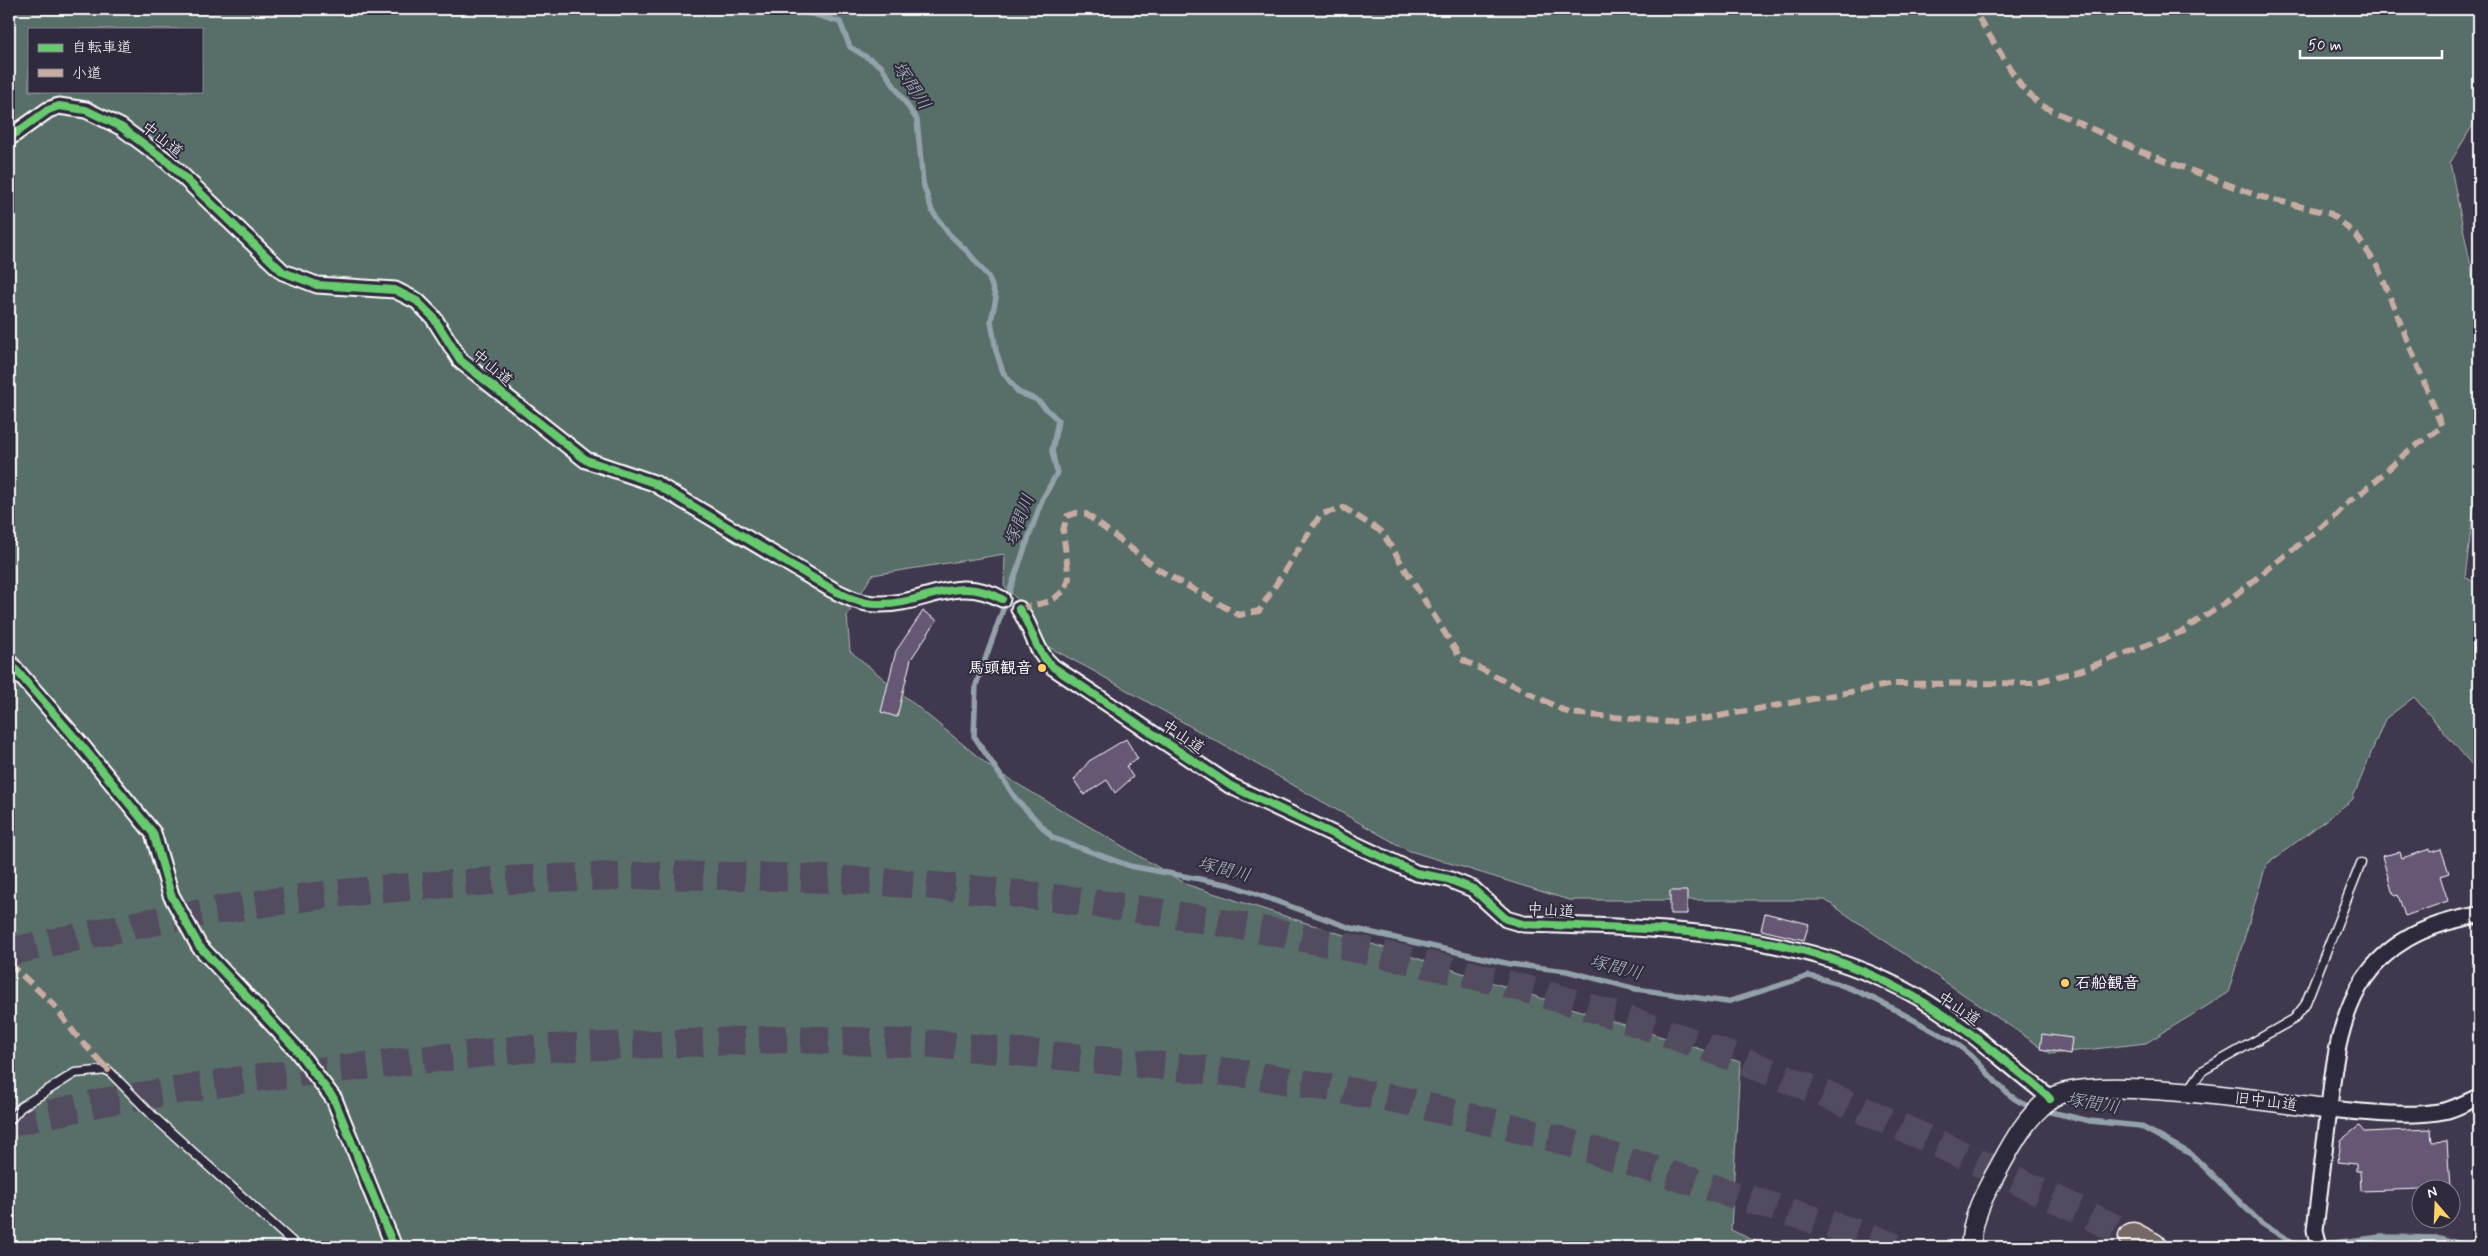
<svg xmlns="http://www.w3.org/2000/svg" width="2488" height="1256" font-family="Mynerve,'Klee One',sans-serif">
<style>
.green{fill:#596e68;stroke:#acb6b4;fill-rule:evenodd}
.lines{fill:none;stroke-linecap:round;stroke-linejoin:round}
.stream{stroke:#92a1aa;stroke-width:5.5}
.building{fill:#665975;stroke:#fff}
.motorway-tunnel{stroke:#534c60;stroke-width:28;stroke-dasharray:28 14;stroke-linecap:butt}
.service-casing{stroke:#fff;stroke-width:11}
.minor-casing{stroke:#fff;stroke-width:19}
.tertiary-casing{stroke:#fff;stroke-width:22}
.motorway-casing{stroke:#fff;stroke-width:31}
.service{stroke:#2f2a3d;stroke-width:8}
.minor{stroke:#2f2a3d;stroke-width:15}
.tertiary{stroke:#2f2a3d;stroke-width:19}
.motorway{stroke:#766964;stroke-width:28}
.quiet{stroke:#c7aca2;stroke-width:6;stroke-dasharray:12 6;stroke-linecap:butt}
.cycleway-casing{stroke:#2f2a3d;stroke-width:11}
.cycleway{stroke:#67ca6e;stroke-width:8}
.poi-dot{fill:#ffd166;stroke:#2f2a3d;stroke-width:2}
.labels{text-anchor:middle;dominant-baseline:central;stroke-width:4;stroke-linejoin:round;paint-order:stroke}
.street-label{font-size:16px;fill:#fff;stroke:#2f2a3d}
.poi-label{font-size:16px;font-weight:bold;fill:#fff;stroke:#2f2a3d;text-anchor:end}
.water-label{font-size:18px;font-style:italic;fill:#adb8c0;stroke:#2f2a3d}
</style>
<rect width="100%" height="100%" fill="#40384e"/>
<filter id="ink" filterUnits="userSpaceOnUse"><feTurbulence type="fractalNoise" baseFrequency=".02" numOctaves="2"/><feDisplacementMap in="SourceGraphic" scale="10" xChannelSelector="R" yChannelSelector="G"/><feConvolveMatrix kernelMatrix="1 2 1 2 8 2 1 2 1" color-interpolation-filters="sRGB"/></filter>
<g filter="url(#ink)">
<path class="green" d="M 9,9 L 2479,9 L 2479,115 L 2450,163 L 2472,272 L 2479,362 L 2479,467 L 2465,577 L 2479,585 L 2479,773 L 2414,697 L 2385,719 L 2352,800 L 2266,865 L 2228,993 L 2146,1043 L 2051,1054 L 1825,900 L 1569,900 L 1407,850 L 1088,668 L 1041,643 L 1030,612 L 1004,586 L 1005,554 L 872,575 L 847,616 L 850,651 L 994,770 L 1188,885 L 1740,1062 L 1731,1230 L 1768,1247 L 9,1247 ZM 29,29 L 201,29 L 201,91 L 29,91 Z"/>
<g class="lines">
<path class="stream" d="M 776,9 L 813,14 L 840,22 L 850,47 L 881,66 L 917,120 L 923,183 L 932,211 L 949,234 L 968,252 L 989,278 L 996,298 L 991,321 L 996,351 L 1003,372 L 1018,392 L 1037,400 L 1058,420 L 1052,451 L 1057,473 L 1042,500 L 976,685 L 974,736 L 1016,799 L 1053,838 L 1130,866 L 1231,885 L 1351,928 L 1510,964 L 1567,971 L 1636,989 L 1727,1002 L 1809,976 C 1849,984 1886,1004 1921,1024 C 1936,1032 1954,1041 1967,1052 C 1989,1070 2005,1101 2033,1107
M 2042,1110 L 2090,1121 L 2140,1126 L 2191,1154 L 2261,1223 L 2299,1247
M 2302,1247 L 2381,1237 L 2440,1238 L 2469,1247"/>
</g>
<path class="building" d="M 923,611 L 937,620 L 911,659 L 897,717 L 881,712 L 896,651 Z
M 1126,739 L 1138,759 L 1126,766 L 1133,777 L 1115,793 L 1107,780 L 1084,795 L 1074,780 L 1089,761 Z
M 2430,849 L 2431,852 L 2441,849 L 2449,873 L 2440,876 L 2448,901 L 2405,916 L 2398,895 L 2395,896 L 2392,891 L 2382,856 L 2400,852 L 2402,858 Z
M 1670,891 L 1687,891 L 1687,914 L 1670,914 Z
M 1765,913 L 1809,924 L 1804,940 L 1761,930 Z
M 2042,1034 L 2072,1038 L 2070,1054 L 2040,1049 Z
M 2359,1126 L 2364,1132 L 2431,1129 L 2432,1142 L 2447,1141 L 2450,1188 L 2361,1191 L 2360,1171 L 2356,1171 L 2356,1164 L 2338,1162 L 2341,1140 Z"/>
<g class="lines">
<path class="motorway-tunnel" d="M 9,952 C 99,932 188,913 279,901 C 355,890 432,885 509,880 C 774,866 1038,885 1298,937 C 1409,959 1520,984 1628,1020 C 1803,1078 1969,1156 2133,1237
M 9,1123 L 103,1102 L 254,1078 L 522,1049 L 790,1039 L 934,1044 L 1248,1074 L 1401,1100 L 1547,1136 L 1869,1237 L 1895,1247"/>
<g class="service-casing">
<path id="service" d="M 2188,1091 L 2202,1071 L 2294,1019 L 2305,1005 L 2361,863
M 9,1121 L 21,1107 L 75,1073 L 108,1070 L 154,1117 L 298,1247"/>
</g>
<g class="minor-casing">
<path id="minor" d="M 9,138 L 48,110 L 59,106 L 86,110 L 121,127 L 168,162 L 283,272 L 317,285 L 395,290 L 417,301 L 433,317 L 461,361 L 586,460 L 654,483 L 833,590 C 847,597 861,604 877,604 C 924,606 955,573 1002,599
M 1019,609 C 1033,628 1034,651 1053,667 L 1231,786 L 1416,873 L 1448,879 L 1473,889 L 1506,919 L 1523,924 C 1657,928 1798,929 1918,997 C 1966,1025 2006,1064 2051,1098
M 9,662 L 82,746 L 153,833 L 171,895 L 199,946 L 295,1048 L 334,1099 L 394,1247
M 2329,1109 C 2364,1112 2409,1118 2444,1111 C 2455,1109 2468,1101 2479,1097
M 2319,1247 L 2315,1230 C 2320,1189 2324,1149 2329,1109 C 2339,1003 2362,934 2479,915"/>
</g>
<g class="tertiary-casing">
<path id="tertiary" d="M 1971,1247 C 1971,1217 1986,1191 2000,1166 C 2013,1142 2027,1116 2050,1099 C 2085,1072 2278,1103 2329,1109"/>
</g>
<g class="motorway-casing">
<path id="motorway" d="M 2133,1237 L 2152,1247"/>
</g>
<use href="#service" class="service"/>
<use href="#minor" class="minor"/>
<use href="#tertiary" class="tertiary"/>
<use href="#motorway" class="motorway"/>
<path class="quiet" d="M 1019,609 L 1051,601 L 1065,590 L 1069,579 L 1063,531 L 1067,516 L 1076,513 L 1086,514 L 1159,570 L 1239,615 L 1259,611 L 1321,514 L 1344,508 L 1382,532 L 1461,659 L 1569,713 L 1668,722 L 1708,718 L 1894,684 L 2033,683 L 2082,670 L 2189,629 L 2191,625 L 2225,603 L 2334,517 L 2347,503 L 2363,492 L 2406,453 L 2442,427 L 2378,267 L 2356,235 L 2331,214 L 2258,196 L 2140,151 L 2040,105 L 2021,86 L 1973,9
M 9,963 L 54,1005 L 75,1034 L 108,1070 L 102,1063"/>
<g class="cycleway-casing">
<path id="cycleway" d="M 9,138 L 48,110 L 59,106 L 86,110 L 121,127 L 168,162 L 283,272 L 317,285 L 395,290 L 417,301 L 433,317 L 461,361 L 586,460 L 654,483 L 833,590 C 847,597 861,604 877,604 C 924,606 955,573 1002,599
M 1019,609 C 1033,628 1034,651 1053,667 L 1231,786 L 1416,873 L 1448,879 L 1473,889 L 1506,919 L 1523,924 C 1602,927 1682,928 1760,941 C 1848,955 1931,999 1999,1056 C 2007,1063 2048,1094 2050,1099
M 9,662 L 82,746 L 153,833 L 171,895 L 199,946 L 295,1048 L 334,1099 L 394,1247"/>
</g>
<use href="#cycleway" class="cycleway"/>
</g>
</g>
<g class="poi-dot">
<circle cx="1042" cy="668" r="5"/>
<circle cx="2065" cy="983" r="5"/>
</g>
<g class="labels">
<g class="street-label">
<text transform="translate(162 140) rotate(38)">中山道</text>
<text transform="translate(492 368) rotate(40)">中山道</text>
<text transform="translate(1183 737) rotate(34)">中山道</text>
<text transform="translate(1551 911) rotate(3)">中山道</text>
<text transform="translate(1959 1009) rotate(34)">中山道</text>
<text transform="translate(2266 1102) rotate(7)">旧中山道</text>
</g>
<g class="poi-label">
<text x="1032" y="668">馬頭観音</text>
<text x="2075" y="983" text-anchor="start">石船観音</text>
</g>
<g class="water-label">
<text transform="translate(911 86) rotate(57)">塚間川</text>
<text transform="translate(1020 520) rotate(-69)">塚間川</text>
<text transform="translate(1224 870) rotate(14)">塚間川</text>
<text transform="translate(1616 968) rotate(14)">塚間川</text>
<text transform="translate(2093 1104) rotate(10)">塚間川</text>
</g>
</g>
<rect width="2488" height="1256" fill="none" stroke="#2f2a3d" stroke-width="30"/>
<rect x="15" y="15" width="2458" height="1226" fill="none" stroke="#fff" stroke-width="2" filter="url(#ink)"/>
<rect x="28" y="28" width="175" height="65" fill="#2f2a3d" stroke="#827f8b"/>
<rect x="38" y="44" width="25" height="8" fill="#67ca6e" stroke="#827f8b"/>
<text x="72" y="52" font-size="15" fill="#ffffff">自転車道</text>
<rect x="38" y="69" width="25" height="8" fill="#c7aca2" stroke="#827f8b"/>
<text x="72" y="78" font-size="15" fill="#ffffff">小道</text>
<g transform="translate(2436 1204) rotate(341)"><circle r="24" fill="#2f2a3d" stroke="#827f8b"/>
<path d="M0-4L9 19L0 12L-9 19Z" fill="#ffd166"/>
<text y="-8" font-size="14" font-weight="bold" text-anchor="middle" fill="#ffffff">N</text>
</g>
<path d="M2300 50v8h142v-8" fill="none" stroke="#ffffff" stroke-width="2.5"/>
<text x="2308" y="50" font-size="15" fill="#ffffff" stroke="#2f2a3d" stroke-width="4" paint-order="stroke">50 m</text>
</svg>
